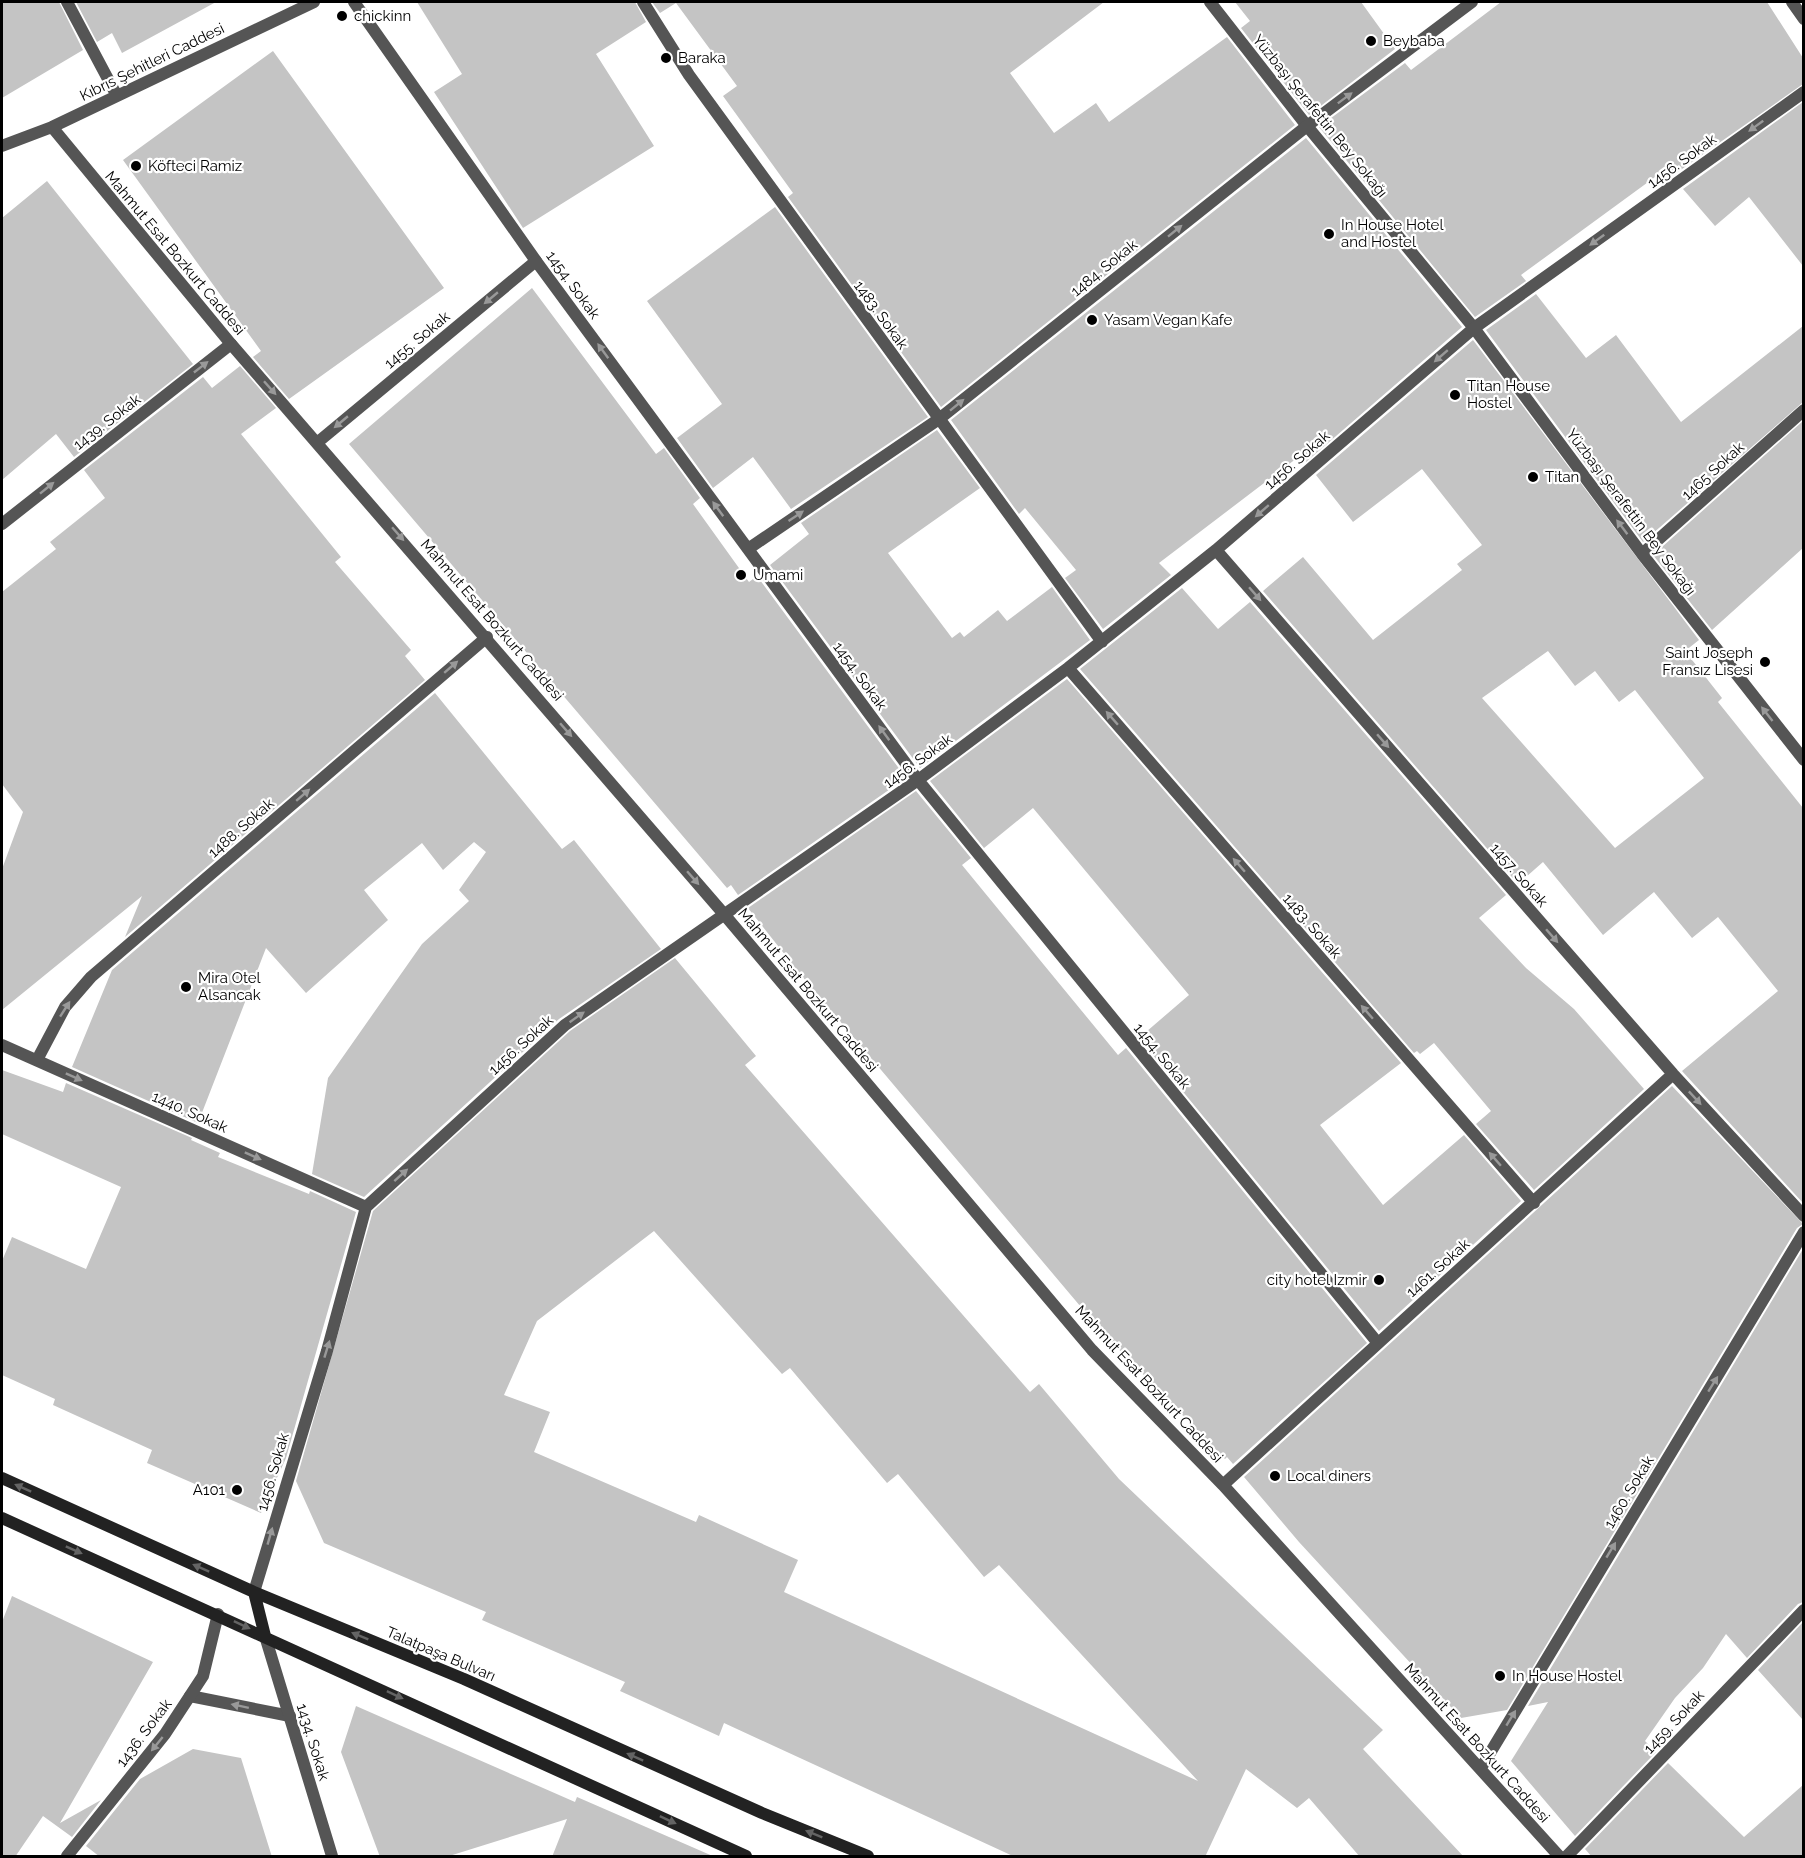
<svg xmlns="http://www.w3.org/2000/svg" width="1805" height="1858" font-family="Raleway,sans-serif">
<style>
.building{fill:#c4c4c4;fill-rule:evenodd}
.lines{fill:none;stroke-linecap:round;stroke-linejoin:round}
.service{stroke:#555;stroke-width:12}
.pedestrian{stroke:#555;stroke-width:12}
.minor{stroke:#555;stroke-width:12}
.secondary{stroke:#222;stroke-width:12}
.oneway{fill:#999}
.oneway2{fill:#646464}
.poi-dot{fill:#000;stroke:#fff;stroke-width:2}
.labels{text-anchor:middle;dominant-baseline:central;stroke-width:4.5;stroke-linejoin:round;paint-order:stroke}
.poi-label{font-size:15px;fill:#000;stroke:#fff;text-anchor:start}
.street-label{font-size:15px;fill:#000;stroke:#fff}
</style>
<rect width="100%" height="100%" fill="#fff"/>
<path class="building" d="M 2,2 L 59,2 L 83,50 L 2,98 Z
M 76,2 L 216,2 L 122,53 L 112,33 L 97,42 Z
M 417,2 L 635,2 L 646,22 L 596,54 L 654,146 L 523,228 L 434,92 L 462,74 Z
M 652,2 L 1104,2 L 1010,73 L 1054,133 L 1096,103 L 1109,122 L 1227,37 L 1295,125 L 941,407 L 788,197 L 793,193 L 723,96 L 737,86 L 676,3 L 660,13 Z
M 1235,2 L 1361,2 L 1395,49 L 1309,115 L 1241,28 L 1250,21 Z
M 1501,2 L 1767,2 L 1803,58 L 1803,84 L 1672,176 L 1666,169 L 1521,275 L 1526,281 L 1475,317 L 1319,127 L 1405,63 L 1411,70 Z
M 273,51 L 444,288 L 289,399 L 253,357 L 261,351 L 123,160 Z
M 1803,102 L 1803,266 L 1749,197 L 1715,226 L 1683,189 Z
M 1306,138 L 1462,327 L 1306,462 L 1301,455 L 1159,563 L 1171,575 L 1103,629 L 1065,578 L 1076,570 L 1025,508 L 1019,514 L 951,420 Z
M 47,181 L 193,364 L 74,457 L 56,434 L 2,480 L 2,218 Z
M 775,207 L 928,417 L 791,509 L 753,457 L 713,488 L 677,438 L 722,404 L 647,301 Z
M 532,288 L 656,454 L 664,448 L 700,498 L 693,504 L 749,582 L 757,576 L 906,778 L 738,895 L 731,885 L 727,888 L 349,444 Z
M 1536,294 L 1586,358 L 1616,335 L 1681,422 L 1803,326 L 1803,402 L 1643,542 L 1486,330 Z
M 1473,340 L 1699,640 L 1685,651 L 1722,698 L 1718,702 L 1803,808 L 1803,1203 L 1682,1071 L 1778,991 L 1718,917 L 1692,938 L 1654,892 L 1603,935 L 1543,862 L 1518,884 L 1263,591 L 1303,557 L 1373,640 L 1462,570 L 1457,564 L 1482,545 L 1422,469 L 1353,522 L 1316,475 ZM 1548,651 L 1575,686 L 1595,671 L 1619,702 L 1635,690 L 1704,778 L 1615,848 L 1482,698 Z
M 240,366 L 276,408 L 241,434 L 341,557 L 335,562 L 411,650 L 405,656 L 425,680 L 125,937 L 142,896 L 2,1010 L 2,869 L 23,812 L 2,784 L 2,592 L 56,549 L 50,542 L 105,498 L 84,470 L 203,377 L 212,388 Z
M 1803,421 L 1803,548 L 1712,630 L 1653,555 Z
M 937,430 L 980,488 L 888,553 L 952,638 L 960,632 L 964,637 L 998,610 L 1007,621 L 1052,587 L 1090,640 L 920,768 L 770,565 L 809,534 L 801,523 Z
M 1182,588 L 1218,629 L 1250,602 L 1506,895 L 1479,918 L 1526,968 L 1574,1009 L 1644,1089 L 1534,1190 L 1476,1124 L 1491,1111 L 1434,1043 L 1420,1054 L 1417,1051 L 1414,1053 L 1080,669 Z
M 1067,679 L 1401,1063 L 1320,1125 L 1383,1205 L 1464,1135 L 1521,1201 L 1379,1331 L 1139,1038 L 1189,995 L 1033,808 L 984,848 L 930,781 Z
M 435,693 L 562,849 L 574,840 L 661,949 L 559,1019 L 364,1197 L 312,1174 L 328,1078 L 422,944 L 469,901 L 459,890 L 486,852 L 474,842 L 443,870 L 422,843 L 364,890 L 388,920 L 306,993 L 266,948 L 198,1123 L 72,1067 L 112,970 Z
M 916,791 L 971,858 L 962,865 L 1044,965 L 1118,1055 L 1126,1048 L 1367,1343 L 1233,1464 L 1227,1457 L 1225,1459 L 1102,1332 L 801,975 L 748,908 Z
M 675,958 L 756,1056 L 745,1065 L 1030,1392 L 1039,1384 L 1119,1479 L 1383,1730 L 1363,1749 L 1464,1857 L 1360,1857 L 1309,1798 L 1297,1808 L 1246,1769 L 1205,1857 L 1015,1857 L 724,1723 L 719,1736 L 620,1691 L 625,1682 L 482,1620 L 486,1612 L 324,1543 L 296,1481 L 373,1211 L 570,1031 ZM 654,1231 L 782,1374 L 790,1368 L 887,1483 L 898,1474 L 984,1577 L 999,1565 L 1198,1781 L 784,1592 L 798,1560 L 699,1515 L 696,1522 L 534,1452 L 550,1412 L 504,1395 L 537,1321 Z
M 2,1070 L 63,1092 L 66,1083 L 192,1138 L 191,1140 L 220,1153 L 218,1157 L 309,1194 L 310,1191 L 356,1212 L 286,1458 L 261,1513 L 147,1463 L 152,1450 L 53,1405 L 55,1399 L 2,1375 L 2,1261 L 12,1237 L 86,1269 L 121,1187 L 2,1134 Z
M 1672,1086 L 1803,1224 L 1797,1228 L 1507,1710 L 1461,1718 L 1299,1542 L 1244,1477 Z
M 1803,1249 L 1803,1602 L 1798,1604 L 1747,1658 L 1726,1634 L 1703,1668 L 1675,1698 L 1645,1741 L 1656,1752 L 1575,1836 L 1511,1761 L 1548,1702 L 1528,1706 Z
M 12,1596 L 153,1662 L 60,1823 L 101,1800 L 72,1837 L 43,1816 L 15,1857 L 2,1857 L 2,1622 Z
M 1803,1622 L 1803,1720 L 1758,1670 Z
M 356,1706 L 575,1802 L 577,1797 L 715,1857 L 552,1857 L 567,1819 L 446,1857 L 380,1857 L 341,1752 Z
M 193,1749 L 241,1758 L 272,1857 L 100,1857 L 86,1846 L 140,1779 Z
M 1668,1763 L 1744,1837 L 1803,1785 L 1803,1857 L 1592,1857 L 1585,1849 Z"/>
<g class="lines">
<path class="service" d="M 190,1696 L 290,1716"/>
<path class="pedestrian" d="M 67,2 L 117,96
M 354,2 L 536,261
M 1210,2 L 1307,126 L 1474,328
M 52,127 L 231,344
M 2,146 L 52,127 L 314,2"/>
<path class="minor" d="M 643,2 L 689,75 L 1102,642
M 1792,2 L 1804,19
M 1474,328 L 1642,554 L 1804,760
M 318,442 L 536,261 L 918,780 L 1377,1342
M 2,524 L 231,344 L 723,913 L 1092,1350 L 1223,1485 L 1559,1856
M 748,549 L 939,419 L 1307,126 L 1472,2
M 1216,550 L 1673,1074 L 1804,1216
M 1642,554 L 1804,410
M 1068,668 L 1534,1203
M 2,1045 L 366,1207
M 37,1060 L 65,1007 L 91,977 L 487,637
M 1223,1485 L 1673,1074
M 254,1592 L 327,1351 L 366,1207 L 565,1025 L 918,780 L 1068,668 L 1216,550 L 1474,328 L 1804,92
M 265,1636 L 332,1856
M 1481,1768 L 1804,1232
M 67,1856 L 165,1734 L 203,1676 L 218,1614
M 1567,1856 L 1804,1610"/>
<path class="secondary" d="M 2,1478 L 254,1592 L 464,1679 L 762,1813 L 868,1856
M 2,1518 L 746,1856
M 254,1592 L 265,1636"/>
</g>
<defs><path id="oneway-solid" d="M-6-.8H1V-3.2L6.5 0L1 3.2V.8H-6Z" transform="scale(1.5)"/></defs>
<g class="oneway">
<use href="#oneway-solid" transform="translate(1345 98) rotate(-37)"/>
<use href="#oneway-solid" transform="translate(1756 126) rotate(144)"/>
<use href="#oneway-solid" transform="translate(1175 231) rotate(-39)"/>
<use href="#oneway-solid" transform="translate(1597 240) rotate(144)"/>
<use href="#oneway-solid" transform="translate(491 298) rotate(140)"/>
<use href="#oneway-solid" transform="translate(603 351) rotate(-126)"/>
<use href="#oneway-solid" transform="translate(1441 356) rotate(139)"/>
<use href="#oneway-solid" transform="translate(201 367) rotate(-38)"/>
<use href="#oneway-solid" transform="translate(270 388) rotate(48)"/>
<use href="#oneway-solid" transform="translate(957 405) rotate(-39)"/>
<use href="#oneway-solid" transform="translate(341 422) rotate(140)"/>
<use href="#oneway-solid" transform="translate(47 488) rotate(-39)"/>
<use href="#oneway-solid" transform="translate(718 509) rotate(-126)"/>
<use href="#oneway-solid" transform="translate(1262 511) rotate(139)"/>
<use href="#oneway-solid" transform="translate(796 516) rotate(-34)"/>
<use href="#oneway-solid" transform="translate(1622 527) rotate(-127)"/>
<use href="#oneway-solid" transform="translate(398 534) rotate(49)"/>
<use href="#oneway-solid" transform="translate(1255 594) rotate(49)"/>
<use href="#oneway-solid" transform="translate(451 667) rotate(-41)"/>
<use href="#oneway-solid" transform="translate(1767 714) rotate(-128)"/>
<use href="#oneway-solid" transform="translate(1112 718) rotate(-131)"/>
<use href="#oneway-solid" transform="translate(566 730) rotate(49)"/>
<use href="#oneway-solid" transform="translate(884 733) rotate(-126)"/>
<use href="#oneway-solid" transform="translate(1383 741) rotate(49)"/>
<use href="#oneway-solid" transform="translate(303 795) rotate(-41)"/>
<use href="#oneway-solid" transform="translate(1239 865) rotate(-131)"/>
<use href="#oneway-solid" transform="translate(693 878) rotate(49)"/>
<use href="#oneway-solid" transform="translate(1552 936) rotate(49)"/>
<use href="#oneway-solid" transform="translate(65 1009) rotate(-57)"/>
<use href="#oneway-solid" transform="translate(1367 1012) rotate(-131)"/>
<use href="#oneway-solid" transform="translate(577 1017) rotate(-35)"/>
<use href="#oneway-solid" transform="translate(74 1077) rotate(24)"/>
<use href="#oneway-solid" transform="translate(1695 1098) rotate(47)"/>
<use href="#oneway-solid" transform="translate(253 1156) rotate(24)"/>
<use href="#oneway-solid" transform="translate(1495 1159) rotate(-131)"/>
<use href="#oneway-solid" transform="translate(401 1175) rotate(-42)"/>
<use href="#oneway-solid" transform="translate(327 1349) rotate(-73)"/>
<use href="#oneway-solid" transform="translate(1713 1384) rotate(-58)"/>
<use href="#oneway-solid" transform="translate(270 1536) rotate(-74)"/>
<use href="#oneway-solid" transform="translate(1611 1550) rotate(-59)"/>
<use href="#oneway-solid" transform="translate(240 1706) rotate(-168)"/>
<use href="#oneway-solid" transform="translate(1511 1718) rotate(-59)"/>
<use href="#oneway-solid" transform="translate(157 1744) rotate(129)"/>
</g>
<g class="oneway2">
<use href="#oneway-solid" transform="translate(23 1488) rotate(-156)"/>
<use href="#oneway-solid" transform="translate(74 1550) rotate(24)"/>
<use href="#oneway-solid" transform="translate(201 1568) rotate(-156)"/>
<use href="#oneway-solid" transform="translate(242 1625) rotate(25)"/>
<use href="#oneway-solid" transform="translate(360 1636) rotate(-158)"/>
<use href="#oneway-solid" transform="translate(395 1695) rotate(25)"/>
<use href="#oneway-solid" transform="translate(635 1757) rotate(-156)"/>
<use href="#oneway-solid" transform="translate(668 1820) rotate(25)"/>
<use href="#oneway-solid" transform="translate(814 1834) rotate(-158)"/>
</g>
<g class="poi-dot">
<circle cx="342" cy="16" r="6"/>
<circle cx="1371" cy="41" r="6"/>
<circle cx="666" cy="58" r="6"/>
<circle cx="136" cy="166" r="6"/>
<circle cx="1329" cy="234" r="6"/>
<circle cx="1092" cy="320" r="6"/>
<circle cx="1455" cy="395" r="6"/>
<circle cx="1533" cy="477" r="6"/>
<circle cx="741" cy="575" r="6"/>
<circle cx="1765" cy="662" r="6"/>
<circle cx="186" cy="987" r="6"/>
<circle cx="1379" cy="1280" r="6"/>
<circle cx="1275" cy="1476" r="6"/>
<circle cx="237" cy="1490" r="6"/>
<circle cx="1500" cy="1676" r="6"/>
</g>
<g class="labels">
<g class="poi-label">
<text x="354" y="16">chickinn</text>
<text x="1383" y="41">Beybaba</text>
<text x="678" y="58">Baraka</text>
<text x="148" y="166">Köfteci Ramiz</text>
<text x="1341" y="225">In House Hotel<tspan x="1341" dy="17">and Hostel</tspan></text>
<text x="1104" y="320">Yasam Vegan Kafe</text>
<text x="1467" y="386">Titan House<tspan x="1467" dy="17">Hostel</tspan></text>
<text x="1545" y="477">Titan</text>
<text x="753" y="575">Umami</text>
<text x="1753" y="653" text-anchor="end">Saint Joseph<tspan x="1753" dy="17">Fransız Lisesi</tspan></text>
<text x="198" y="978">Mira Otel<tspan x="198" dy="17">Alsancak</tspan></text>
<text x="1367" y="1280" text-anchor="end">city hotel Izmir</text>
<text x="1287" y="1476">Local diners</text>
<text x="225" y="1490" text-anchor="end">A101</text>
<text x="1512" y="1676">In House Hostel</text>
</g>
<g class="street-label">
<text transform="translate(152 62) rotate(-26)">Kıbrıs Şehitleri Caddesi</text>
<text transform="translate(1320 116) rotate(51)">Yüzbaşı Şerafettin Bey Sokağı</text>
<text transform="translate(1682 161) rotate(-36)">1456. Sokak</text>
<text transform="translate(175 253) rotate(50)">Mahmut Esat Bozkurt Caddesi</text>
<text transform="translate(1104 268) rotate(-39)">1484. Sokak</text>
<text transform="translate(573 285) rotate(54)">1454. Sokak</text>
<text transform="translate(881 315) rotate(54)">1483. Sokak</text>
<text transform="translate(417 340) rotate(-40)">1455. Sokak</text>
<text transform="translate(107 422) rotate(-38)">1439. Sokak</text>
<text transform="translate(1297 460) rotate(-41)">1456. Sokak</text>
<text transform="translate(1713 471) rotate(-42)">1465 Sokak</text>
<text transform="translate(1631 512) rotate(53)">Yüzbaşı Şerafettin Bey Sokağı</text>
<text transform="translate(492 620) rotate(49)">Mahmut Esat Bozkurt Caddesi</text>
<text transform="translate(860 676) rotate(54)">1454. Sokak</text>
<text transform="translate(918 761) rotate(-36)">1456. Sokak</text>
<text transform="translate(241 828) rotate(-41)">1488. Sokak</text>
<text transform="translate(1519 875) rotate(49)">1457. Sokak</text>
<text transform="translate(1312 926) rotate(49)">1483. Sokak</text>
<text transform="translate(808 990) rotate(50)">Mahmut Esat Bozkurt Caddesi</text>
<text transform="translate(521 1045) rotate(-42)">1456. Sokak</text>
<text transform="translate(1162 1056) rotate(51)">1454. Sokak</text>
<text transform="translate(190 1112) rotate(24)">1440. Sokak</text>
<text transform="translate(1438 1268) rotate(-42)">1461. Sokak</text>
<text transform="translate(1149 1384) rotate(47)">Mahmut Esat Bozkurt Caddesi</text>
<text transform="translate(273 1472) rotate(-74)">1456. Sokak</text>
<text transform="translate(1629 1492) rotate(-59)">1460. Sokak</text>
<text transform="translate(441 1654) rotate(23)">Talatpaşa Bulvarı</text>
<text transform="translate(1674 1722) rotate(-47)">1459. Sokak</text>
<text transform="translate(144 1733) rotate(-53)">1436. Sokak</text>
<text transform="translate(313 1742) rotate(73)">1434. Sokak</text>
<text transform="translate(1477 1743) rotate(48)">Mahmut Esat Bozkurt Caddesi</text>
</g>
</g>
<rect width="1805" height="1858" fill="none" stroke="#000000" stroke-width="6"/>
</svg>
